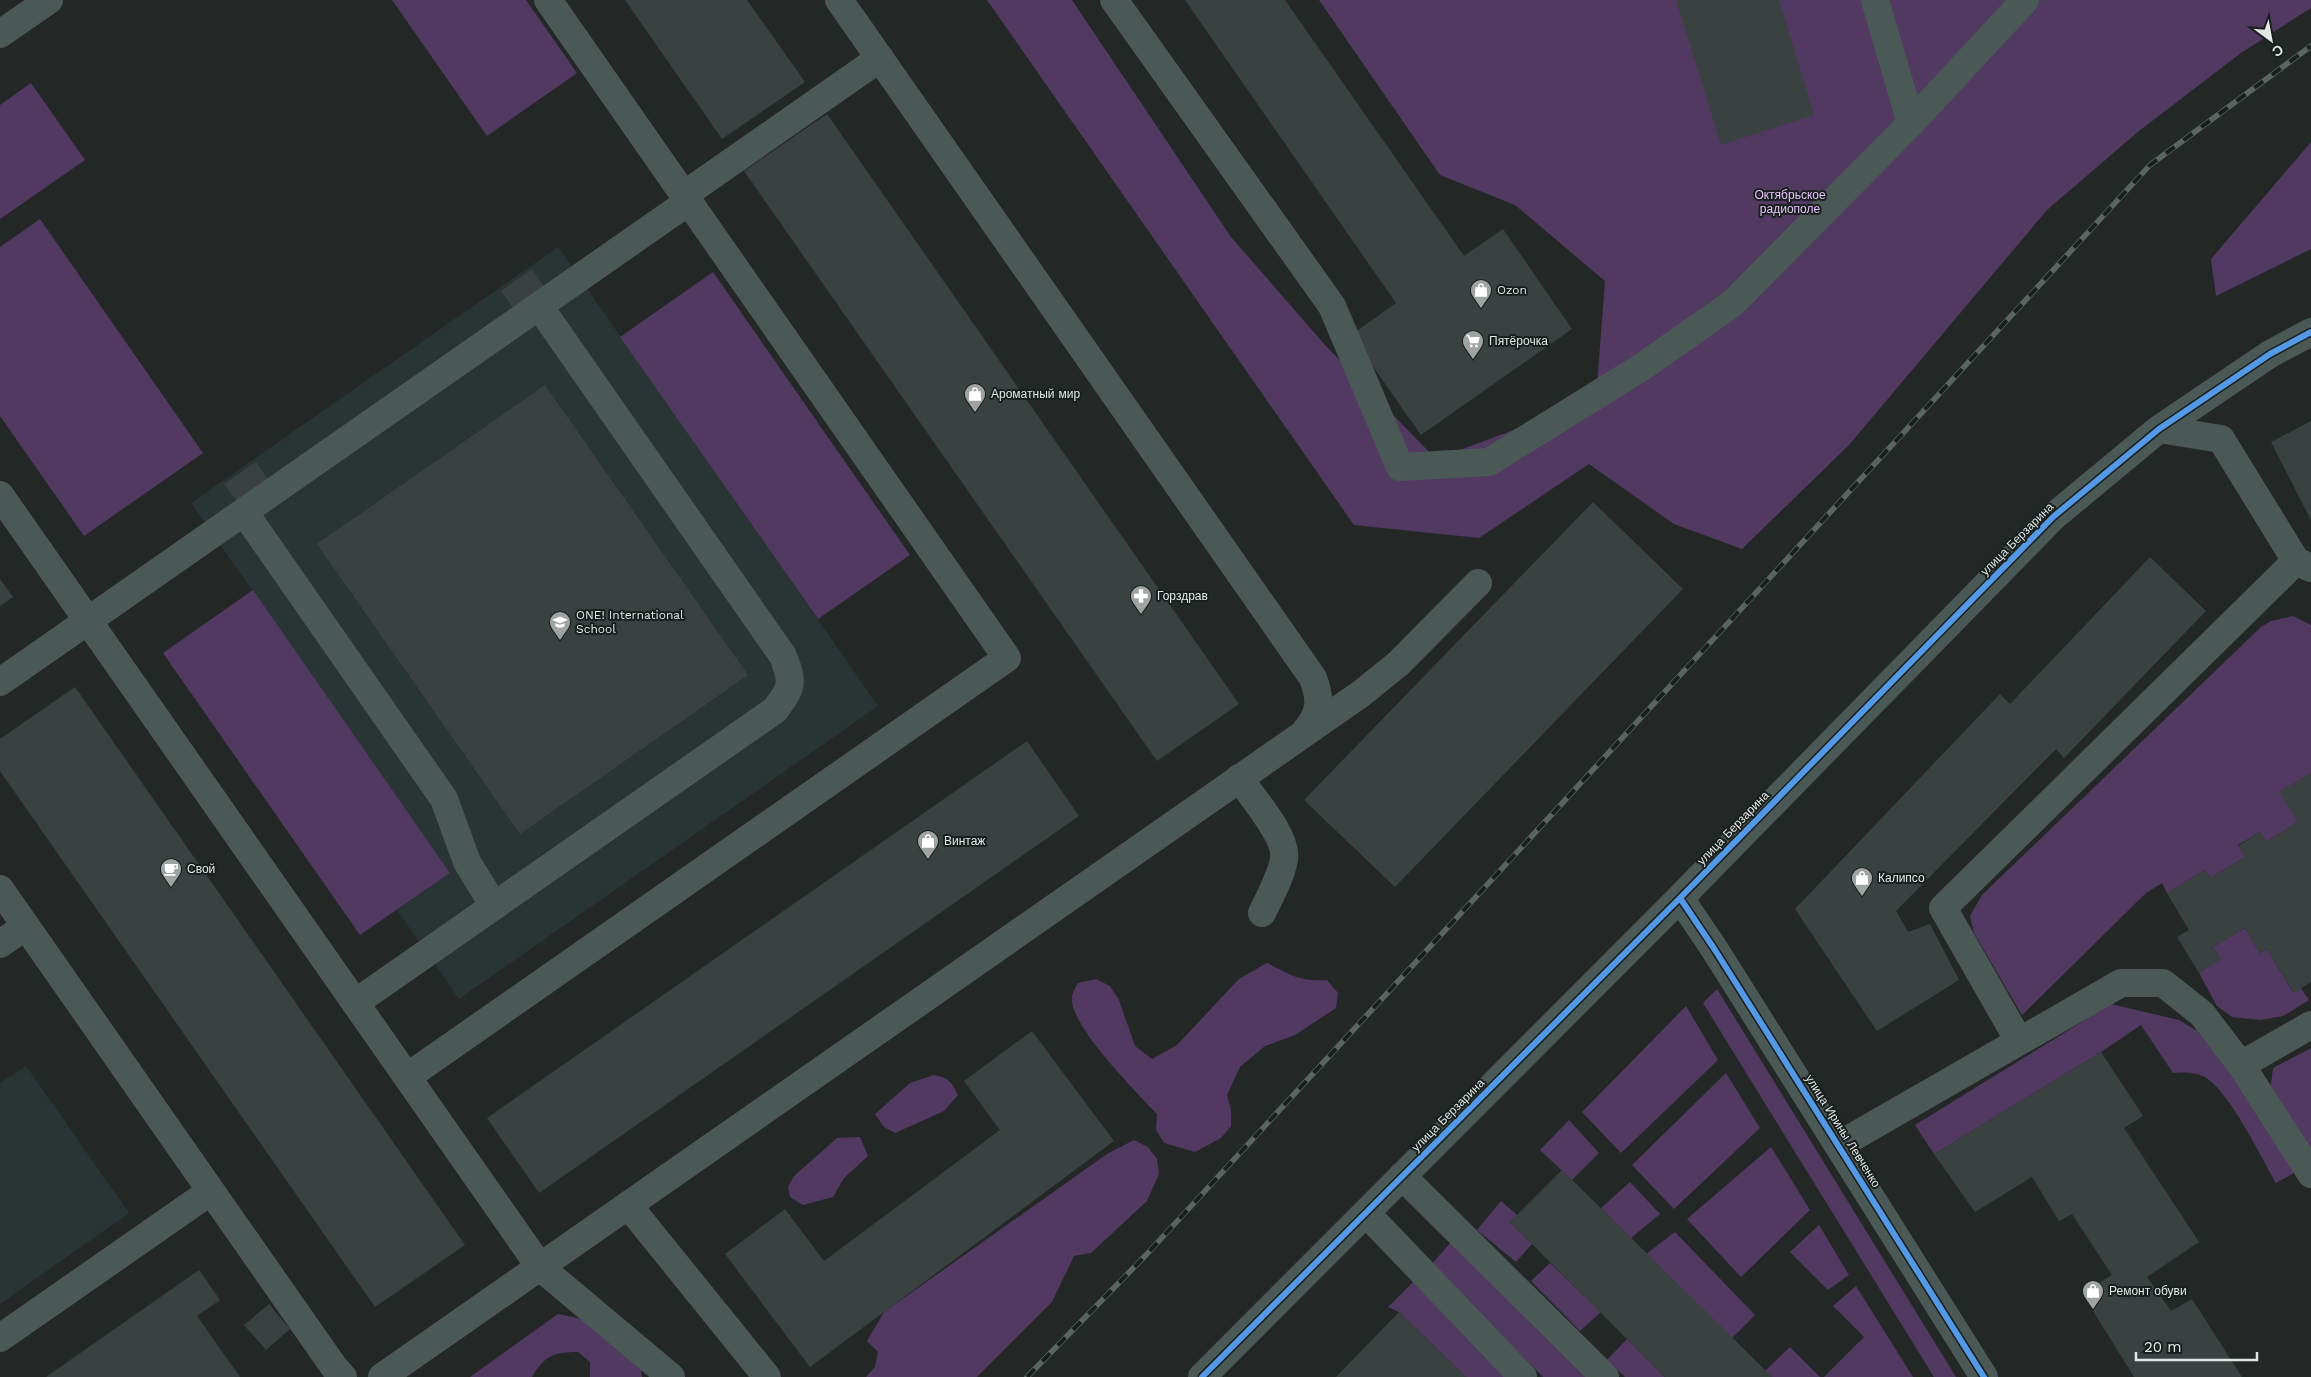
<svg xmlns="http://www.w3.org/2000/svg" width="2311" height="1377" font-family="'Work Sans',sans-serif">
<style>
.built{fill:#283534}
.green{fill:#523961}
.building{fill:#3a4241}
.lines{fill:none;stroke-linecap:round;stroke-linejoin:round}
.minor{stroke:#4a5856;stroke-width:28}
.rail-casing{stroke:#5a6462;stroke-width:5.5}
.rail{stroke:#191f1e;stroke-width:4;stroke-dasharray:11;stroke-linecap:butt}
.cycleway-casing{stroke:#191f1e;stroke-width:9}
.cycleway{stroke:#5399e6;stroke-width:6}
.labels{text-anchor:middle;dominant-baseline:central;stroke-width:4;stroke-linejoin:round;paint-order:stroke}
.park-label{font-size:12px;fill:#e2c1f7;stroke:#191f1e}
.poi-label{font-size:12px;fill:#e2e6e5;stroke:#191f1e;text-anchor:start}
.street-label{font-size:12px;fill:#e2e6e5;stroke:#191f1e}
</style>
<rect width="100%" height="100%" fill="#232827"/>
<path class="built" d="M 558,247 L 878,706 L 459,999 L 397,910 L 450,873 L 191,503 Z
M 26,1066 L 129,1213 L 0,1304 L 0,1083 Z"/>
<path class="green" d="M 392,0 L 526,0 L 577,73 L 487,136 Z
M 987,0 L 1072,0 L 1231,237 L 1325,345 L 1436,459 L 1596,399 L 1605,281 L 1515,205 L 1440,175 L 1319,0 L 2311,0 L 2311,8 L 2241,53 L 2139,131 L 2047,210 L 1849,445 L 1742,549 L 1674,524 L 1589,464 L 1479,538 L 1354,525 Z
M 31,83 L 85,160 L 0,219 L 0,105 Z
M 2311,142 L 2311,249 L 2216,296 L 2211,259 Z
M 40,219 L 203,453 L 84,536 L 0,416 L 0,247 Z
M 713,272 L 910,555 L 818,619 L 620,337 Z
M 253,590 L 450,873 L 360,935 L 163,653 Z
M 2293,616 L 2311,625 L 2311,773 L 2280,792 L 2298,822 L 2266,842 L 2260,832 L 2238,845 L 2245,857 L 2210,878 L 2205,870 L 2167,893 L 2162,883 L 2146,893 L 2022,1015 L 1974,933 L 1970,916 L 1982,895 L 2261,627 L 2271,621 Z
M 2245,928 L 2260,953 L 2267,949 L 2293,992 L 2301,988 L 2309,1000 L 2283,1016 L 2261,1020 L 2232,1017 L 2217,1006 L 2199,973 L 2220,959 L 2213,947 Z
M 1267,963 C 1290,975 1300,982 1327,980 L 1338,993 L 1336,1008 L 1295,1035 L 1265,1046 L 1240,1067 L 1227,1095 L 1231,1110 L 1231,1126 L 1221,1138 L 1195,1152 L 1164,1143 L 1156,1130 L 1157,1114 C 1138,1094 1068,1024 1072,997 C 1072,993 1076,987 1078,983 L 1096,979 L 1110,986 L 1119,1000 L 1135,1046 L 1152,1059 L 1177,1045 L 1239,979 Z
M 1717,989 L 1956,1377 L 1934,1377 L 1703,1003 Z
M 2111,1004 L 2179,1020 L 2197,1031 L 2223,1060 L 2294,1173 L 2276,1183 C 2261,1157 2228,1088 2203,1076 C 2194,1072 2182,1072 2173,1073 L 2141,1025 L 2101,1052 L 1934,1154 L 1915,1125 Z
M 1686,1006 L 1718,1060 L 1621,1153 L 1582,1112 Z
M 2311,1048 L 2311,1158 L 2270,1091 L 2273,1068 Z
M 1726,1073 L 1760,1128 L 1674,1209 L 1632,1165 Z
M 934,1075 C 949,1078 951,1081 958,1095 L 944,1111 L 895,1133 L 884,1127 L 875,1114 L 910,1083 Z
M 1569,1120 L 1599,1153 L 1572,1180 L 1540,1150 Z
M 860,1137 L 868,1156 L 844,1178 L 833,1197 L 803,1205 L 790,1197 L 788,1187 L 794,1176 L 837,1138 Z
M 1134,1140 L 1148,1147 L 1157,1159 L 1159,1174 L 1147,1201 L 1091,1253 L 1074,1256 L 1052,1302 L 977,1377 L 866,1377 L 875,1367 L 878,1352 L 867,1341 L 884,1312 L 1107,1154 Z
M 1771,1147 L 1810,1210 L 1741,1277 L 1687,1219 Z
M 1630,1182 L 1660,1214 L 1631,1238 L 1601,1208 Z
M 1501,1201 L 1517,1215 L 1510,1222 L 1532,1244 L 1516,1262 L 1477,1230 Z
M 1819,1225 L 1849,1275 L 1828,1290 L 1790,1252 Z
M 1675,1232 L 1755,1315 L 1732,1338 L 1646,1254 Z
M 1451,1242 L 1586,1377 L 1543,1377 L 1431,1265 Z
M 1550,1263 L 1601,1312 L 1580,1331 L 1531,1281 Z
M 1415,1280 L 1507,1377 L 1466,1377 L 1399,1312 L 1388,1307 Z
M 1856,1286 L 1913,1377 L 1824,1377 L 1864,1337 L 1833,1306 Z
M 558,1314 L 601,1323 L 641,1369 L 642,1377 L 590,1377 L 590,1362 L 578,1352 C 554,1352 545,1355 532,1377 L 470,1377 Z
M 1627,1339 L 1665,1377 L 1625,1377 L 1607,1360 Z
M 1790,1347 L 1820,1377 L 1772,1377 L 1765,1371 Z"/>
<path class="building" d="M 625,0 L 747,0 L 805,82 L 722,139 Z
M 1185,0 L 1285,0 L 1464,256 L 1503,229 L 1572,329 L 1421,435 L 1351,335 L 1396,303 Z
M 1676,0 L 1779,0 L 1814,115 L 1721,145 Z
M 827,114 L 1239,704 L 1157,761 L 744,171 Z
M 532,269 L 546,289 L 515,311 L 501,291 Z
M 545,385 L 748,675 L 520,834 L 317,544 Z
M 2311,421 L 2311,520 L 2271,442 Z
M 256,462 L 270,482 L 239,504 L 224,484 Z
M 1593,502 L 1683,589 L 1395,887 L 1304,800 Z
M 2150,557 L 2206,611 L 2064,758 L 2056,749 L 1896,911 L 1908,932 L 1930,924 L 1959,980 L 1877,1031 L 1795,909 L 2000,694 L 2010,704 Z
M 0,579 L 13,597 L 0,606 Z
M 75,687 L 465,1245 L 375,1307 L 0,771 L 0,739 Z
M 1027,741 L 1079,816 L 539,1193 L 487,1118 Z
M 2311,773 L 2311,982 L 2294,993 L 2267,949 L 2260,953 L 2245,928 L 2213,947 L 2221,959 L 2199,973 L 2177,937 L 2189,930 L 2167,893 L 2205,870 L 2210,878 L 2245,857 L 2238,846 L 2260,832 L 2266,842 L 2298,822 L 2279,792 Z
M 1032,1031 L 1114,1141 L 810,1367 L 725,1254 L 785,1209 L 824,1261 L 1000,1130 L 964,1081 Z
M 2101,1052 L 2143,1116 L 2124,1128 L 2199,1242 L 2147,1277 L 2171,1311 L 2192,1299 L 2242,1377 L 2134,1377 L 2082,1293 L 2112,1275 L 2072,1214 L 2059,1221 L 2032,1177 L 1975,1212 L 1934,1154 Z
M 1562,1170 L 1749,1354 L 1772,1377 L 1665,1377 L 1510,1222 Z
M 199,1270 L 220,1300 L 197,1316 L 240,1377 L 46,1377 Z
M 269,1304 L 290,1329 L 266,1350 L 244,1325 Z
M 1399,1312 L 1466,1377 L 1336,1377 Z"/>
<g class="lines">
<path class="minor" d="M 839,0 L 1313,678 C 1322,702 1320,714 1304,733
M 1114,0 L 1332,306 L 1400,467 L 1489,462 L 1642,367 L 1733,303 L 1911,123 L 2025,0
M 1875,0 L 1911,123
M 0,34 L 49,0
M 684,195 L 880,58
M 2159,429 L 2221,439 L 2296,561 L 2311,568
M 0,495 L 540,1267 L 671,1377
M 244,512 L 444,799 L 467,862 L 494,906
M 0,682 L 688,202
M 1239,778 C 1252,797 1288,837 1284,859 C 1281,877 1270,896 1262,913
M 0,889 L 334,1367 L 343,1377
M 1680,898 L 1715,950 L 1984,1377
M 0,944 L 26,926
M 355,1003 L 775,710 C 792,687 794,684 783,656 L 539,306
M 2019,1041 L 1943,908 L 2296,561
M 2241,1065 L 2311,1025
M 407,1077 L 1007,658 L 548,0
M 1839,1145 L 2121,983 L 2163,983 L 2202,1014 L 2241,1065 L 2311,1174
M 1402,1176 L 1605,1377
M 628,1205 L 767,1377
M 1366,1213 L 1523,1377
M 0,1338 L 211,1191
M 382,1377 L 1362,693 L 1399,663 L 1478,583
M 1202,1377 L 1680,898 L 2053,517 L 2159,429 L 2270,354 L 2311,332"/>
<g class="rail-casing">
<path id="rail" d="M 1027,1377 L 1146,1255 L 2150,165 L 2311,46"/>
</g>
<use href="#rail" class="rail"/>
<g class="cycleway-casing">
<path id="cycleway" d="M 1680,898 L 1715,950 L 1984,1377
M 1202,1377 L 1680,898 L 2053,517 L 2159,429 L 2270,354 L 2311,332"/>
</g>
<use href="#cycleway" class="cycleway"/>
</g>
<defs>
<g id="shop-pin" transform="scale(1.125)"><path d="M0 17L-7.5 6A9.5 9.5 0 1 1 7.5 6Z" fill="#9fa4a2" stroke="#191f1e"/><path d="M-5-2.5h2.3a2.7 3.5 0 0 1 5.4 0H5L5.5 6h-11ZM-1.5-2.5h3a1.5 2.3 0 0 0-3 0Z" fill="#fff"/></g>
<g id="supermarket-pin" transform="scale(1.125)"><path d="M0 17L-7.5 6A9.5 9.5 0 1 1 7.5 6Z" fill="#9fa4a2" stroke="#191f1e"/><path d="M-6-5.5h2.5l.6 2H6L4.5 2H-2.5L-4.4-4H-6ZM-1.5 3.2a1.3 1.3 0 1 0 .1 0ZM3 3.2a1.3 1.3 0 1 0 .1 0Z" fill="#fff"/></g>
<g id="pharmacy-pin" transform="scale(1.125)"><path d="M0 17L-7.5 6A9.5 9.5 0 1 1 7.5 6Z" fill="#9fa4a2" stroke="#191f1e"/><path d="M-2-6h4v4h4v4h-4v4h-4v-4h-4v-4h4Z" fill="#fff"/></g>
<g id="school-pin" transform="scale(1.125)"><path d="M0 17L-7.5 6A9.5 9.5 0 1 1 7.5 6Z" fill="#9fa4a2" stroke="#191f1e"/><path d="M0-5L7-2L0 1L-7-2ZM-4 1L0 2.5L4 1V4Q0 6-4 4Z" fill="#fff"/></g>
<g id="cafe-pin" transform="scale(1.125)"><path d="M0 17L-7.5 6A9.5 9.5 0 1 1 7.5 6Z" fill="#9fa4a2" stroke="#191f1e"/><path d="M-5.5-4.5H6V0H3Q3 3.5 0 3.5H-2.5Q-5.5 3.5-5.5 0ZM3-3.2v2h1.7v-2ZM-6 4.5H4V6H-6Z" fill="#fff"/></g>
</defs>
<g fill-rule="evenodd">
<use href="#shop-pin" x="1481" y="290"/>
<use href="#supermarket-pin" x="1473" y="341"/>
<use href="#shop-pin" x="975" y="394"/>
<use href="#pharmacy-pin" x="1141" y="596"/>
<use href="#school-pin" x="560" y="622"/>
<use href="#shop-pin" x="928" y="841"/>
<use href="#cafe-pin" x="171" y="869"/>
<use href="#shop-pin" x="1862" y="878"/>
<use href="#shop-pin" x="2093" y="1291"/>
</g>
<g class="labels">
<g class="park-label">
<text x="1790" y="195">Октябрьское<tspan x="1790" dy="14">радиополе</tspan></text>
</g>
<g class="poi-label">
<text x="1497" y="290">Ozon</text>
<text x="1489" y="341">Пятёрочка</text>
<text x="991" y="394">Ароматный мир</text>
<text x="1157" y="596">Горздрав</text>
<text x="576" y="615">ONE! International<tspan x="576" dy="14">School</tspan></text>
<text x="944" y="841">Винтаж</text>
<text x="187" y="869">Свой</text>
<text x="1878" y="878">Калипсо</text>
<text x="2109" y="1291">Ремонт обуви</text>
</g>
<g class="street-label">
<text transform="translate(2017 539) rotate(-45)">улица Берзарина</text>
<text transform="translate(1733 828) rotate(-46)">улица Берзарина</text>
<text transform="translate(1448 1115) rotate(-45)">улица Берзарина</text>
<text transform="translate(1843 1131) rotate(58)">улица Ирины Левченко</text>
</g>
</g>
<g transform="translate(2271 40) rotate(148)" stroke="#191f1e" stroke-width="4" paint-order="stroke">
<path d="M0-4L9 19L0 12L-9 19Z" fill="#e2e6e5"/>
<text y="-8" font-size="14" font-weight="bold" text-anchor="middle" fill="#e2e6e5">С</text>
</g>
<path d="M2136 1352v8h121v-8" fill="none" stroke="#e2e6e5" stroke-width="2.5"/>
<text x="2144" y="1352" font-size="15" fill="#e2e6e5" stroke="#191f1e" stroke-width="4" paint-order="stroke">20 m</text>
</svg>
